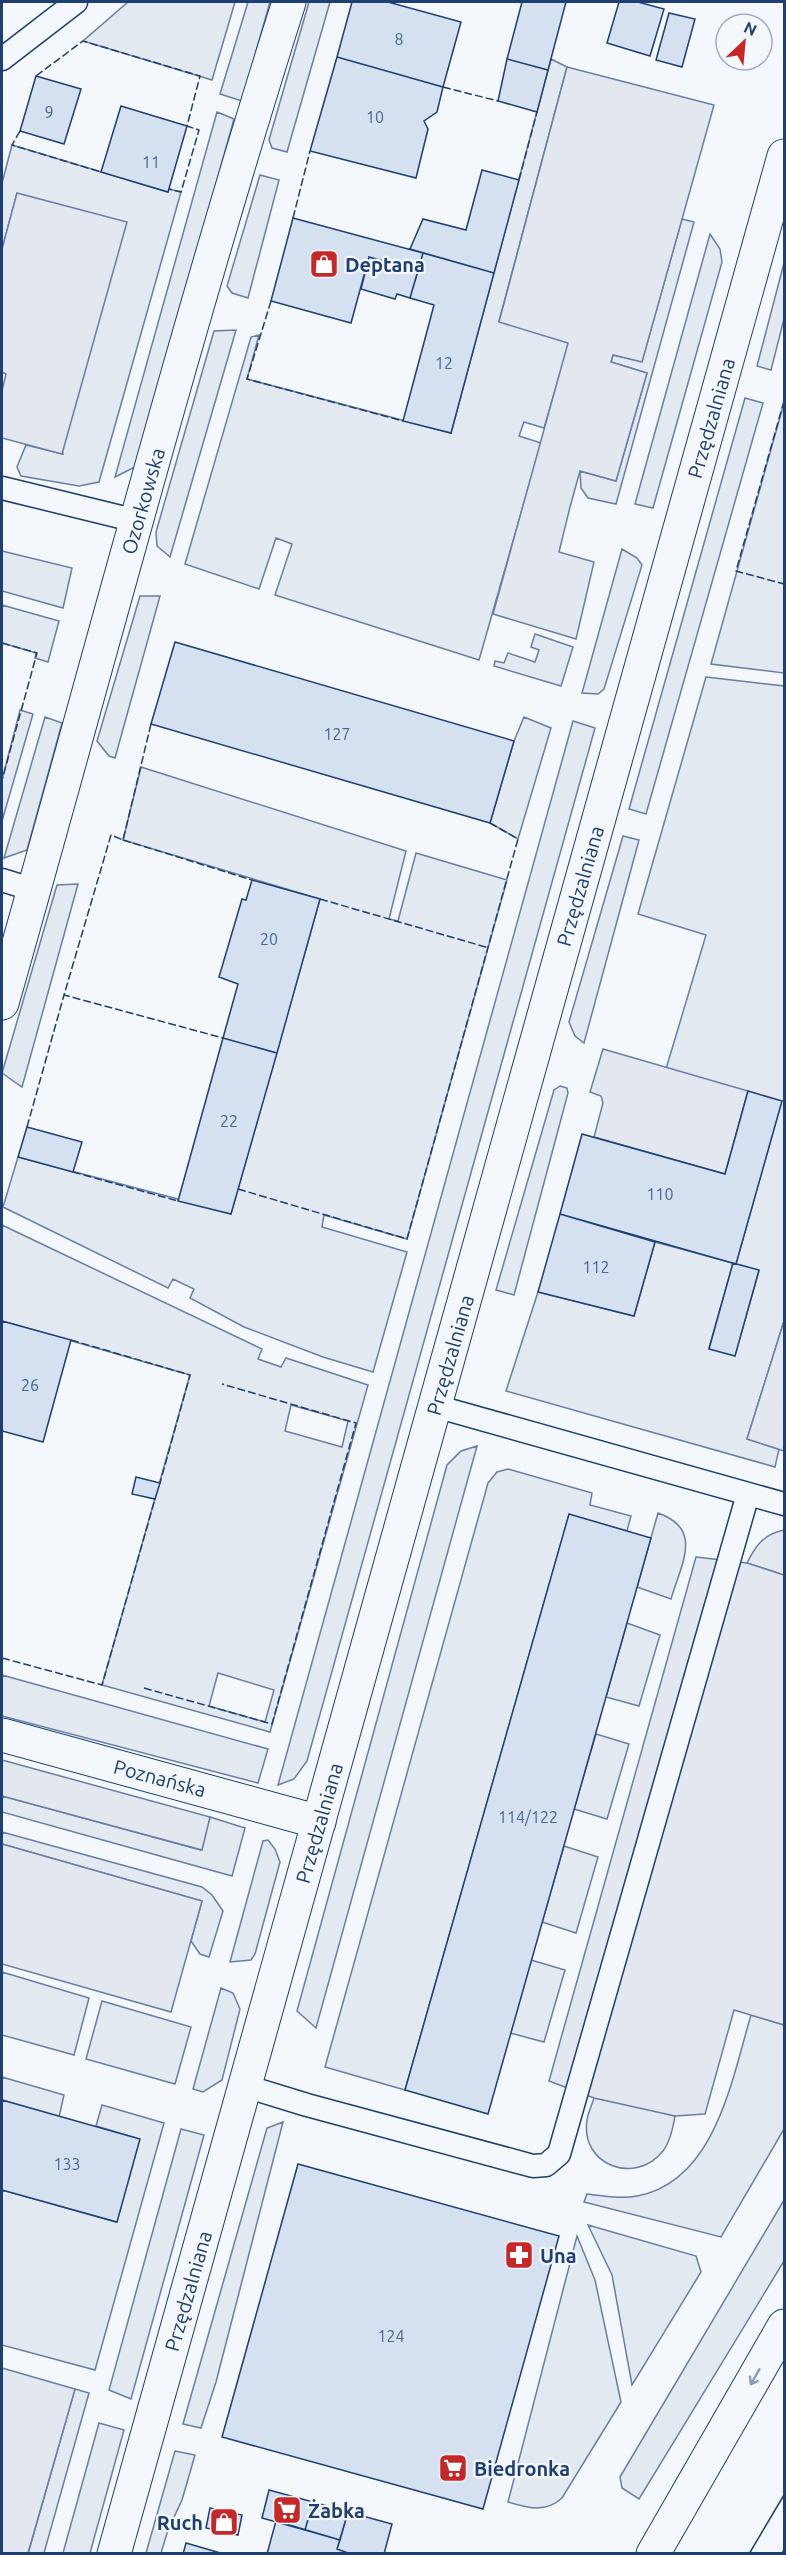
<svg xmlns="http://www.w3.org/2000/svg" width="786" height="2555" font-family="Ubuntu,sans-serif">
<style>
.green{fill:#e3e9f0;stroke:#687fa3;stroke-width:1.5;fill-rule:evenodd}
.parking{fill:#e3e8f0;stroke:#687fa3;stroke-width:1.5}
.building{fill:#d5e0f0;stroke:#1d3f73;stroke-width:1.5}
.lines{fill:none;stroke-linecap:round;stroke-linejoin:round}
.service-casing{stroke:#1d3f73;stroke-width:25}
.minor-casing{stroke:#1d3f73;stroke-width:35}
.tertiary-casing{stroke:#1d3f73;stroke-width:35}
.primary-casing{stroke:#1d3f73;stroke-width:35}
.service{stroke:#f4f7fb;stroke-width:22}
.minor{stroke:#f4f7fb;stroke-width:33}
.tertiary{stroke:#f4f7fb;stroke-width:33}
.primary{stroke:#f4f7fb;stroke-width:33}
.tram{stroke:#1d3f73;stroke-width:1.5}
.fence{stroke:#1d3f73;stroke-width:1.5;stroke-dasharray:8 3;stroke-linecap:butt}
.oneway{stroke:#889bb7}
.labels{text-anchor:middle;dominant-baseline:central;stroke-width:4.5;stroke-linejoin:round;paint-order:stroke}
.number-label{font-size:16px;fill:#4b6792}
.poi-label{font-size:20px;font-weight:bold;fill:#1d3f73;stroke:#f4f7fb;text-anchor:start}
.street-label{font-size:20px;fill:#1d3f73;stroke:#f4f7fb}
</style>
<rect width="100%" height="100%" fill="#f4f7fb"/>
<path class="green" d="M 128,2 L 235,2 L 212,80 L 83,41 Z
M 248,2 L 270,2 L 242,101 L 220,94 Z
M 309,2 L 330,2 L 287,152 L 272,148 L 269,140 Z
M 551,59 L 567,67 L 499,321 L 569,343 L 544,428 L 524,422 L 519,436 L 541,443 L 479,660 L 275,595 L 292,544 L 276,538 L 259,589 L 185,564 L 251,337 L 259,335 L 247,379 L 451,433 Z
M 217,112 L 234,119 L 137,466 L 115,477 Z
M 12,145 L 168,192 L 169,189 L 181,192 L 99,482 L 79,486 L 21,476 L 17,467 L 26,445 L 63,454 L 17,193 L 2,249 L 2,183 Z
M 260,175 L 279,180 L 248,298 L 232,293 L 227,286 Z
M 682,219 L 694,222 L 616,504 L 588,498 L 581,488 L 580,471 L 616,481 L 647,373 L 611,362 L 613,355 L 642,361 Z
M 710,234 L 720,249 L 722,262 L 653,508 L 635,504 Z
M 784,263 L 784,319 L 771,370 L 757,366 Z
M 236,330 L 170,557 L 157,546 L 156,532 L 214,331 Z
M 745,398 L 763,403 L 646,814 L 629,809 Z
M 782,410 L 784,411 L 784,673 L 711,664 Z
M 622,549 L 637,558 L 642,565 L 604,689 L 598,694 L 582,693 Z
M 2,551 L 72,568 L 63,608 L 2,591 Z
M 140,596 L 160,596 L 115,758 L 109,756 L 97,741 Z
M 2,605 L 59,621 L 48,662 L 35,658 L 36,653 L 2,643 Z
M 535,634 L 573,647 L 561,686 L 494,666 L 495,661 L 504,663 L 508,653 L 535,662 L 539,650 L 531,647 Z
M 706,677 L 784,686 L 784,1321 L 747,1439 L 779,1449 L 775,1467 L 506,1391 L 538,1292 L 634,1316 L 655,1242 L 733,1263 L 709,1348 L 735,1355 L 759,1271 L 736,1264 L 781,1102 L 666,1069 L 706,935 L 638,914 Z
M 20,710 L 33,714 L 2,821 L 2,780 Z
M 45,717 L 62,723 L 27,850 L 4,858 Z
M 524,717 L 551,728 L 518,839 L 490,823 L 514,741 Z
M 573,721 L 595,728 L 307,1761 L 294,1779 L 278,1785 Z
M 141,767 L 406,851 L 389,919 L 398,921 L 416,853 L 507,880 L 407,1239 L 324,1215 L 322,1227 L 407,1252 L 373,1372 L 323,1357 L 244,1327 L 190,1298 L 194,1289 L 173,1279 L 168,1288 L 3,1207 L 18,1157 L 231,1213 L 320,899 L 123,840 Z
M 623,836 L 639,840 L 584,1043 L 575,1036 L 569,1022 Z
M 78,884 L 22,1087 L 2,1073 L 57,885 Z
M 560,1086 L 567,1088 L 568,1093 L 514,1295 L 496,1290 L 554,1090 Z
M 2,1225 L 262,1349 L 258,1359 L 281,1367 L 286,1358 L 368,1385 L 270,1732 L 102,1685 L 190,1375 L 2,1321 ZM 291,1405 L 348,1421 L 342,1447 L 285,1431 ZM 218,1673 L 274,1690 L 265,1722 L 209,1706 Z
M 477,1446 L 316,2028 L 297,2011 L 447,1465 L 461,1451 Z
M 508,1469 L 592,1493 L 590,1505 L 631,1516 L 627,1531 L 569,1515 L 405,2090 L 325,2067 L 488,1483 L 497,1472 Z
M 658,1513 C 704,1529 681,1564 671,1599 L 637,1587 Z
M 784,1530 L 784,1608 L 639,2107 L 675,2116 C 673,2128 670,2142 663,2151 C 635,2186 580,2165 587,2120 C 588,2113 592,2105 594,2098 L 626,2104 L 778,1573 L 747,1563 C 756,1545 764,1534 784,1530 Z
M 627,1623 L 660,1635 L 639,1706 L 606,1697 Z
M 2,1675 L 268,1749 L 258,1783 L 2,1716 Z
M 596,1734 L 629,1744 L 607,1819 L 574,1809 Z
M 2,1796 L 201,1850 L 210,1817 L 245,1828 L 232,1876 L 2,1812 Z
M 2,1832 L 202,1887 L 212,1895 L 223,1911 L 209,1957 L 200,1954 L 191,1941 L 202,1901 L 2,1844 Z
M 268,1840 L 275,1849 L 280,1862 L 255,1954 L 251,1960 L 230,1962 L 263,1841 Z
M 564,1846 L 598,1857 L 576,1933 L 542,1922 Z
M 531,1960 L 565,1970 L 544,2042 L 510,2033 Z
M 2,1972 L 89,1998 L 74,2055 L 2,2035 Z
M 221,1988 L 233,1993 L 240,2009 L 222,2080 L 203,2092 L 193,2089 Z
M 102,2001 L 191,2027 L 175,2084 L 86,2059 Z
M 751,2015 L 784,2025 L 784,2129 L 721,2237 L 584,2202 L 587,2194 C 603,2196 621,2199 637,2196 C 716,2181 732,2078 751,2015 Z
M 2,2077 L 64,2095 L 59,2117 L 2,2100 Z
M 102,2105 L 164,2123 L 95,2370 L 2,2345 L 2,2190 L 116,2222 L 139,2139 L 96,2126 Z
M 283,2122 L 216,2382 L 201,2428 L 183,2424 L 267,2128 Z
M 181,2129 L 204,2135 L 131,2399 L 109,2390 Z
M 784,2200 L 784,2261 L 639,2499 L 622,2488 L 620,2477 Z
M 588,2225 L 696,2256 L 701,2272 L 632,2385 L 612,2275 Z
M 577,2236 L 595,2280 L 621,2402 L 562,2498 C 546,2513 527,2508 508,2502 Z
M 75,2389 L 89,2393 L 44,2553 L 28,2554 Z
M 99,2423 L 124,2430 L 90,2553 L 63,2553 Z
M 175,2451 L 195,2455 L 182,2500 L 168,2530 L 161,2553 L 146,2553 Z"/>
<path class="parking" d="M 567,67 L 714,105 L 642,362 L 613,355 L 611,362 L 647,373 L 616,481 L 580,471 L 570,507 L 559,552 L 594,562 L 576,639 L 493,614 L 568,343 L 499,322 Z
M 17,193 L 127,222 L 62,454 L 2,438 L 2,391 L 6,374 L 2,372 L 2,249 Z
M 603,1049 L 748,1091 L 725,1174 L 594,1137 L 603,1103 L 601,1096 L 590,1092 Z
M 784,1321 L 784,1451 L 747,1439 Z
M 696,1557 L 747,1563 L 784,1575 L 784,2025 L 734,2010 L 705,2114 L 675,2116 L 594,2098 L 549,2081 Z
M 2,1760 L 210,1817 L 202,1850 L 2,1796 Z
M 2,1844 L 202,1901 L 171,2012 L 2,1964 Z
M 2,2368 L 75,2389 L 28,2553 L 2,2553 Z"/>
<path class="building" d="M 352,2 L 388,2 L 461,22 L 443,87 L 337,57 Z
M 522,2 L 566,2 L 548,70 L 507,59 Z
M 619,2 L 638,2 L 664,9 L 650,56 L 607,43 Z
M 669,13 L 695,19 L 682,67 L 656,60 Z
M 337,57 L 443,87 L 437,112 L 424,121 L 428,129 L 416,178 L 310,151 Z
M 507,59 L 548,70 L 537,112 L 498,101 Z
M 36,76 L 81,89 L 64,144 L 20,131 Z
M 121,106 L 187,126 L 168,192 L 101,172 Z
M 482,170 L 519,180 L 494,273 L 410,249 L 423,219 L 466,230 Z
M 293,218 L 423,253 L 418,271 L 369,257 L 351,323 L 271,301 Z
M 423,253 L 494,273 L 451,433 L 403,421 L 434,305 L 410,298 Z
M 369,257 L 418,271 L 410,298 L 397,294 L 395,299 L 361,289 Z
M 175,642 L 514,741 L 490,823 L 151,724 Z
M 252,880 L 320,899 L 277,1053 L 223,1038 L 238,984 L 219,977 L 242,899 L 246,900 Z
M 223,1038 L 277,1053 L 231,1214 L 178,1201 Z
M 748,1091 L 782,1101 L 736,1264 L 560,1214 L 582,1134 L 725,1174 Z
M 27,1127 L 82,1142 L 73,1172 L 18,1157 Z
M 560,1214 L 655,1242 L 634,1316 L 538,1292 Z
M 733,1263 L 759,1270 L 735,1356 L 709,1349 Z
M 2,1321 L 71,1340 L 43,1442 L 2,1431 Z
M 136,1477 L 160,1483 L 155,1499 L 132,1494 Z
M 569,1514 L 651,1538 L 488,2114 L 405,2090 Z
M 2,2100 L 140,2139 L 117,2222 L 2,2190 Z
M 298,2164 L 559,2236 L 483,2509 L 222,2437 Z
M 269,2490 L 313,2502 L 305,2530 L 262,2518 Z
M 313,2502 L 348,2512 L 340,2540 L 305,2530 Z
M 210,2508 L 242,2515 L 238,2535 L 206,2528 Z
M 348,2512 L 392,2524 L 384,2554 L 351,2554 L 337,2549 Z
M 276,2521 L 340,2540 L 337,2549 L 351,2554 L 267,2554 Z
M 186,2543 L 224,2554 L 183,2554 Z"/>
<g class="lines">
<g class="service-casing">
<path id="service" d="M 2,59 L 76,2
M 2,488 L 137,521
M 2,880 L 34,890
M 435,1406 L 784,1504
M 245,2086 L 307,2105 L 533,2166 L 546,2165 L 559,2154 L 748,1494"/>
</g>
<g class="minor-casing">
<path id="minor" d="M 2,1003 C 97,669 184,333 289,2
M 2,1735 L 319,1822"/>
</g>
<g class="tertiary-casing">
<path id="tertiary" d="M 114,2554 L 784,156"/>
</g>
<g class="primary-casing">
<path id="primary" d="M 653,2554 L 784,2326"/>
</g>
<use href="#service" class="service"/>
<use href="#minor" class="minor"/>
<use href="#tertiary" class="tertiary"/>
<use href="#primary" class="primary"/>
<path class="tram" d="M 749,2554 L 784,2495
M 782,2554 L 784,2549"/>
<path class="fence" d="M 36,76 L 83,41 L 200,76 L 187,126 L 199,130 L 181,192 L 169,189
M 443,87 L 498,101
M 20,131 L 12,145 L 101,172
M 519,180 L 537,112
M 293,218 L 310,151
M 271,301 L 247,379 L 403,421
M 784,401 L 736,571 L 784,584
M 2,643 L 37,653 L 2,780
M 151,724 L 123,840 L 111,835 L 64,995 L 223,1038
M 123,840 L 252,880
M 320,899 L 489,948
M 27,1127 L 64,995
M 73,1172 L 178,1201
M 238,1189 L 407,1239 L 518,839 L 490,823
M 71,1340 L 190,1375 L 160,1483
M 2,1658 L 102,1685 L 155,1499
M 144,1688 L 272,1724 L 356,1423 L 222,1384"/>
</g>
<defs><path id="oneway-shaft" d="M-6 0H5M1.5-3L5.5 0L1.5 3" fill="none" stroke-width="1.6" stroke-linecap="round" stroke-linejoin="round" transform="scale(1.5)"/></defs>
<use class="oneway" href="#oneway-shaft" transform="translate(755 2377) rotate(120)"/>
<defs>
<g id="shop-square" transform="scale(1.5)"><rect x="-9" y="-9" width="18" height="18" rx="4" fill="#c62828" stroke="#f4f7fb"/><path d="M-5-2.5h2.3a2.7 3.5 0 0 1 5.4 0H5L5.5 6h-11ZM-1.5-2.5h3a1.5 2.3 0 0 0-3 0Z" fill="#fff"/></g>
<g id="pharmacy-square" transform="scale(1.5)"><rect x="-9" y="-9" width="18" height="18" rx="4" fill="#c62828" stroke="#f4f7fb"/><path d="M-2-6h4v4h4v4h-4v4h-4v-4h-4v-4h4Z" fill="#fff"/></g>
<g id="supermarket-square" transform="scale(1.5)"><rect x="-9" y="-9" width="18" height="18" rx="4" fill="#c62828" stroke="#f4f7fb"/><path d="M-6-5.5h2.5l.6 2H6L4.5 2H-2.5L-4.4-4H-6ZM-1.5 3.2a1.3 1.3 0 1 0 .1 0ZM3 3.2a1.3 1.3 0 1 0 .1 0Z" fill="#fff"/></g>
</defs>
<g fill-rule="evenodd">
<use href="#shop-square" x="324" y="264"/>
<use href="#pharmacy-square" x="519" y="2255"/>
<use href="#supermarket-square" x="453" y="2468"/>
<use href="#supermarket-square" x="287" y="2510"/>
<use href="#shop-square" x="224" y="2522"/>
</g>
<g class="labels">
<g class="number-label">
<text x="399" y="39">8</text>
<text x="49" y="112">9</text>
<text x="375" y="117">10</text>
<text x="151" y="162">11</text>
<text x="444" y="363">12</text>
<text x="337" y="734">127</text>
<text x="269" y="939">20</text>
<text x="229" y="1121">22</text>
<text x="660" y="1194">110</text>
<text x="596" y="1267">112</text>
<text x="30" y="1385">26</text>
<text x="528" y="1817">114/122</text>
<text x="67" y="2164">133</text>
<text x="391" y="2336">124</text>
</g>
<g class="poi-label">
<text x="345" y="264">Deptana</text>
<text x="540" y="2255">Una</text>
<text x="474" y="2468">Biedronka</text>
<text x="308" y="2510">Żabka</text>
<text x="203" y="2522" text-anchor="end">Ruch</text>
</g>
<g class="street-label">
<text transform="translate(711 418) rotate(-74)">Przędzalniana</text>
<text transform="translate(143 501) rotate(-74)">Ozorkowska</text>
<text transform="translate(580 886) rotate(-74)">Przędzalniana</text>
<text transform="translate(450 1355) rotate(-74)">Przędzalniana</text>
<text transform="translate(160 1778) rotate(15)">Poznańska</text>
<text transform="translate(319 1823) rotate(-74)">Przędzalniana</text>
<text transform="translate(188 2291) rotate(-74)">Przędzalniana</text>
</g>
</g>
<rect width="786" height="2555" fill="none" stroke="#1d3f73" stroke-width="6"/>
<g transform="translate(744 42) rotate(26)"><circle r="28" fill="#f4f7fb" stroke="#9eadc5" stroke-width="1.5"/>
<path d="M0-4.5L10 22L0 15L-10 22Z" fill="#c62828"/>
<text y="-9" font-size="16" font-weight="bold" text-anchor="middle" fill="#1d3f73">N</text>
</g>
</svg>
